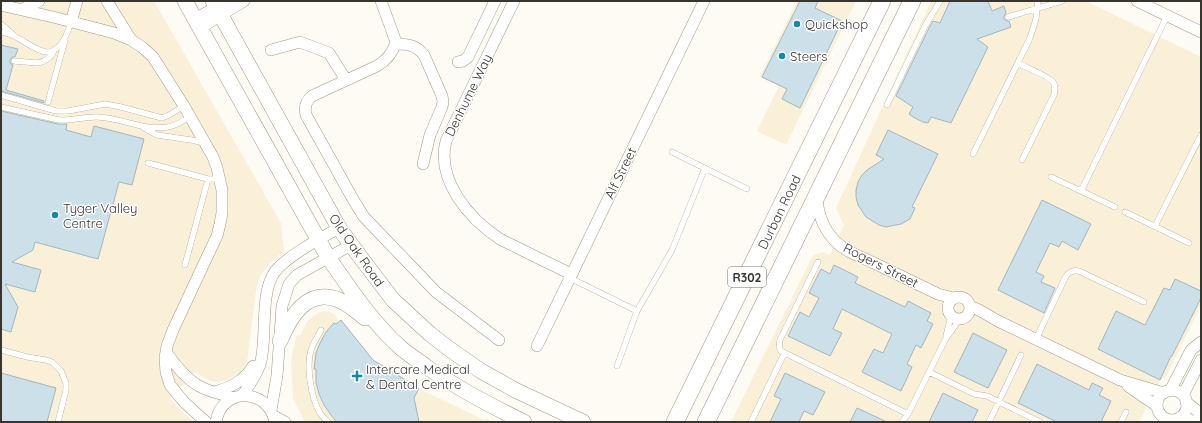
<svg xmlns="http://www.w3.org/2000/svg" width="1202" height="423" font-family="Quicksand,sans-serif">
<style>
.built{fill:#faf0d7}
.building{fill:#cbe0e8;stroke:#a2b6be}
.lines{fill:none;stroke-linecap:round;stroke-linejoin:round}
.lane-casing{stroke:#9f9887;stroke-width:6}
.street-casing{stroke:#9f9887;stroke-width:12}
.secondary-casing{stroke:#9f9887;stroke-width:16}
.primary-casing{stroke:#9f9887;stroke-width:18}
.lane{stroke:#fff;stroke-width:5.5}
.street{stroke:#fff;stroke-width:11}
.secondary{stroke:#fff;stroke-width:15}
.primary{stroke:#fff;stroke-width:17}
.poi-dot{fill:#0e8aac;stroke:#fff;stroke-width:1.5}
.labels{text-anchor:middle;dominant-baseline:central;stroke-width:3;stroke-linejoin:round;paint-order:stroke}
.shield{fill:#fff;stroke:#74726d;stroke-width:1}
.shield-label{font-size:12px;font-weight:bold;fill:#38352e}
.poi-label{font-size:13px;fill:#38352e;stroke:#fff;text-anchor:start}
.street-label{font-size:13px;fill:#38352e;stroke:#fff}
</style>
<rect width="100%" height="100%" fill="#fefbf4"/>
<path class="built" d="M 1,1 L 154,1 L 281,223 L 284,251 L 269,264 L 260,276 L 256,290 L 247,363 L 240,373 L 229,379 L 220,382 L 211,381 L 202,377 L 195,372 L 170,398 L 179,409 L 194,422 L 1,422 Z
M 797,1 L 856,1 L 786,145 L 757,131 L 779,86 L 760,77 Z
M 931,1 L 1086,1 L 1201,57 L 1201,305 L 1166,377 L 1160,380 L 1139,422 L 731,422 L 813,255 L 823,252 L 830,255 L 844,225 L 836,208 Z
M 322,311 L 330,312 L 334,314 L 339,321 L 341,320 L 373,360 L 424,391 L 484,420 L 486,418 L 493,422 L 305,422 L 293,399 L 291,361 L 293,350 L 297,335 L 300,335 L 308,320 L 315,315 Z"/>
<path class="building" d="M 800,1 L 818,1 L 815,8 L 842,21 L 800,108 L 782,99 L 787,89 L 762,77 Z
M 950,1 L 988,1 L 992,11 L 1004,6 L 1006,13 L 1004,16 L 1004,19 L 1007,21 L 1009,21 L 1011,27 L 977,39 L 988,47 L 951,123 L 931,117 L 928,123 L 923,122 L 913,117 L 909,114 L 913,107 L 896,96 L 929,28 L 933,21 L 940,23 Z
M 1,45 L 18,49 L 15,57 L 12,57 L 10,60 L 10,63 L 13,65 L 6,90 L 44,101 L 44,103 L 1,91 Z
M 1,111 L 58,124 L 67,124 L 66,130 L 91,137 L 94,126 L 144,139 L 132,185 L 119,182 L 98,259 L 35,242 L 33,250 L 12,262 L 41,270 L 35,292 L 5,284 L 18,307 L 11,332 L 1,329 Z
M 888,130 L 938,154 L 912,207 L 915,208 L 910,219 L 901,224 L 886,227 L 879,225 L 866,217 L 858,205 L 856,197 L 856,190 L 858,182 L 862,175 L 867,170 L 884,159 L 876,155 Z
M 1042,200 L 1091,224 L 1078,250 L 1062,241 L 1059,247 L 1050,243 L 1036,272 L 1044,276 L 1041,282 L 1055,288 L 1044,313 L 998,290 Z
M 834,265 L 858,277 L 855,283 L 905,307 L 908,301 L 931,313 L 927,321 L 933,324 L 921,348 L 916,345 L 907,364 L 912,367 L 901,391 L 862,372 L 874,349 L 883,353 L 892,334 L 842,309 L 833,329 L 842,333 L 830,356 L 788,336 L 800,312 L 809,317 L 819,298 L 809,293 L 821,269 L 830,274 Z
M 1175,279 L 1201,291 L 1201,298 L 1172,356 L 1171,356 L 1160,380 L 1098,349 L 1116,311 L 1145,325 L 1164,288 L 1170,290 Z
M 341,320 L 373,360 L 419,388 L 414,398 L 419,422 L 337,422 L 331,415 L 324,405 L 319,394 L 316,382 L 316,369 L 314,369 L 316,353 L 320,343 L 326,332 L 334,323 L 336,324 Z
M 973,333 L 1007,350 L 988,388 L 954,372 Z
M 1037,364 L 1089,390 L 1092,383 L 1103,388 L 1099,395 L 1111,401 L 1101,422 L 1057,422 L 1018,403 Z
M 1,373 L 56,388 L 47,422 L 1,422 Z
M 785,373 L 825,392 L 813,415 L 804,411 L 799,422 L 770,422 L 781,399 L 774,396 Z
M 943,393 L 978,410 L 972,422 L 929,422 Z
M 857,408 L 887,422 L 850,422 Z"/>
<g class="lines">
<g class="lane-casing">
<path id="lane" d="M 1008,17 L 1062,1
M 1,24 L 13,34
M 1,32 C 6,33 11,34 16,37 C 24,41 38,52 47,52 C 61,52 68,32 71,22
M 14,61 L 38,63 C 47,61 52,57 55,49
M 1018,63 C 1025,67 1049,76 1053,82 C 1056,86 1055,90 1054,95 L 1022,160
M 1,95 L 56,111 L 68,111 L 105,104 L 121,107 L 162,118 L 169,115 L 184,106
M 48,102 L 65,40
M 887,105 L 925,26 L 940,1
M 1,107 L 59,120 C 72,121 85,116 98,117 C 122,118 143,131 168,127 C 176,126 183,121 190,117
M 144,128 L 157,135 L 191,140 L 205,143
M 672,152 L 747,189
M 973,154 L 1030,38 L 1036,19 L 1038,1
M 148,163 L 208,179 L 220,179
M 1051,177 L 1115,207
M 1081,191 L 1167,16
M 1125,212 L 1189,243
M 1155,226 L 1201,135
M 818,262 L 780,340 L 779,347 L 781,351 L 908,414
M 185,265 L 208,179
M 570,278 L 637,311
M 321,330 C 318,337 313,343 311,350 C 306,366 311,398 320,413 C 322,416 325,419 328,422
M 946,336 L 951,316
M 1036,339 L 1066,276 C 1070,271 1075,269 1081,272 L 1144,302
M 1,350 L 27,357 L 46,360 L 52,362 L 61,371 L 66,383 L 66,390 L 58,422
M 617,366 L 637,311 L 672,250 L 705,168
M 929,372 L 974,394 L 987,396 L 1040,422
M 751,422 L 784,354
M 902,422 L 908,414 L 945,340 L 959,320
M 989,422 L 1021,355
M 1121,422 L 1126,412"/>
</g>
<g class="street-casing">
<path id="street" d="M 107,1 L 131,40
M 381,1 L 396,42 C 393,52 386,61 377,66 L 312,96 C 306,101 304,107 306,115 L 354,201 L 364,217 L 436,292 L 499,340
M 514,1 L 446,141 C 436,180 469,219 500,239 C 507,243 515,246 522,250 C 538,258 555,266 571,274
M 1137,1 L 1201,32
M 1,5 L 57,18 L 114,33 L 131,40 L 142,47 L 153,57 L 184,106 L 213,157 L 217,168 L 222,190 L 222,213 L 220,224 L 217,236 L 207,257 L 173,330 L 167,346 L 165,358 L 166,372 L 170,385 L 185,403 L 206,422
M 23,9 L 39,1
M 195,19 L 227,1
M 71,22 L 77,1
M 200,28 L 244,1
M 395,44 C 408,44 416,45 424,55 L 442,96 L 443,102 L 442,107 L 430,135 L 423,164
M 271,50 L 300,42 L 329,53 L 346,80
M 458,62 L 463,61 L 468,57 L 495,1
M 817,198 C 818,214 824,230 836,242 C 846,252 861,257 874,263 C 895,273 917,284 938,294 L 953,298
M948 308a11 11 0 1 1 22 0a11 11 0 1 1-22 0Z
M 970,306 L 979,310 L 998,321 L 1120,380 L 1164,393
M 537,346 L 704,1
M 166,352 C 175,364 185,378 199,386 C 209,392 223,394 234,398
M 1128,386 L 1157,406
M1157 405a15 15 0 1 1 30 0a15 15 0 1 1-30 0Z
M 1170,391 L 1191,350 L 1201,342
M 215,392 C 231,387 244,381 253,366
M 1183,395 L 1201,360
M 242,396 C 249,385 258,374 261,361 C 267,335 260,295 274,273 C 285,257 321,238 339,228
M 1186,402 L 1201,414
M 271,410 L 277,376 L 282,306 L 289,284 L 297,275 L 351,245
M 274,416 L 285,422
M 1180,417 L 1196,422
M 216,422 C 221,387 268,387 275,422"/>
</g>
<g class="secondary-casing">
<path id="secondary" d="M 185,1 L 328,257 C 350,289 372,322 401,348 C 409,355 419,361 428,368 C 459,389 491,406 524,422
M 213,1 L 339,228 L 358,254 L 393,300 L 430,334 L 448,348 L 481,371 L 515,390 L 583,422
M 280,341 C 290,317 307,287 339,300 C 349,304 357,312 365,318"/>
</g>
<g class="primary-casing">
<path id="primary" d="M 675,422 L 882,1
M 706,422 L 912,1"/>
</g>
<use href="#lane" class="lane"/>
<use href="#street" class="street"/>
<use href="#secondary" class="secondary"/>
<use href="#primary" class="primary"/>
</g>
<g class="poi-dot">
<circle cx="797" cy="24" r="4"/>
<circle cx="782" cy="56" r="4"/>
<circle cx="55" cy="215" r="4"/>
<path d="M355 370h4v4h4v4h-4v4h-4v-4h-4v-4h4z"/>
</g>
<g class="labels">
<rect class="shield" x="728" y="267" width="38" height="20" rx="3"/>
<g class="shield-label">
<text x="747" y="277">R302</text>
</g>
<g class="poi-label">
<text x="805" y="24">Quickshop</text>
<text x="790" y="56">Steers</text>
<text x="63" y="208">Tyger Valley<tspan x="63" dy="15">Centre</tspan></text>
<text x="366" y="369">Intercare Medical<tspan x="366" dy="15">&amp; Dental Centre</tspan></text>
</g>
<g class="street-label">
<text transform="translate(468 95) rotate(-64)">Denhume Way</text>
<text transform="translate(620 173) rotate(-64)">Alf Street</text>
<text transform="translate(779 212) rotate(-64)">Durban Road</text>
<text transform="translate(357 250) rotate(55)">Old Oak Road</text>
<text transform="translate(881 265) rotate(27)">Rogers Street</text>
</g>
</g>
<rect width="1202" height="423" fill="none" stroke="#38352e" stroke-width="4"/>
</svg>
